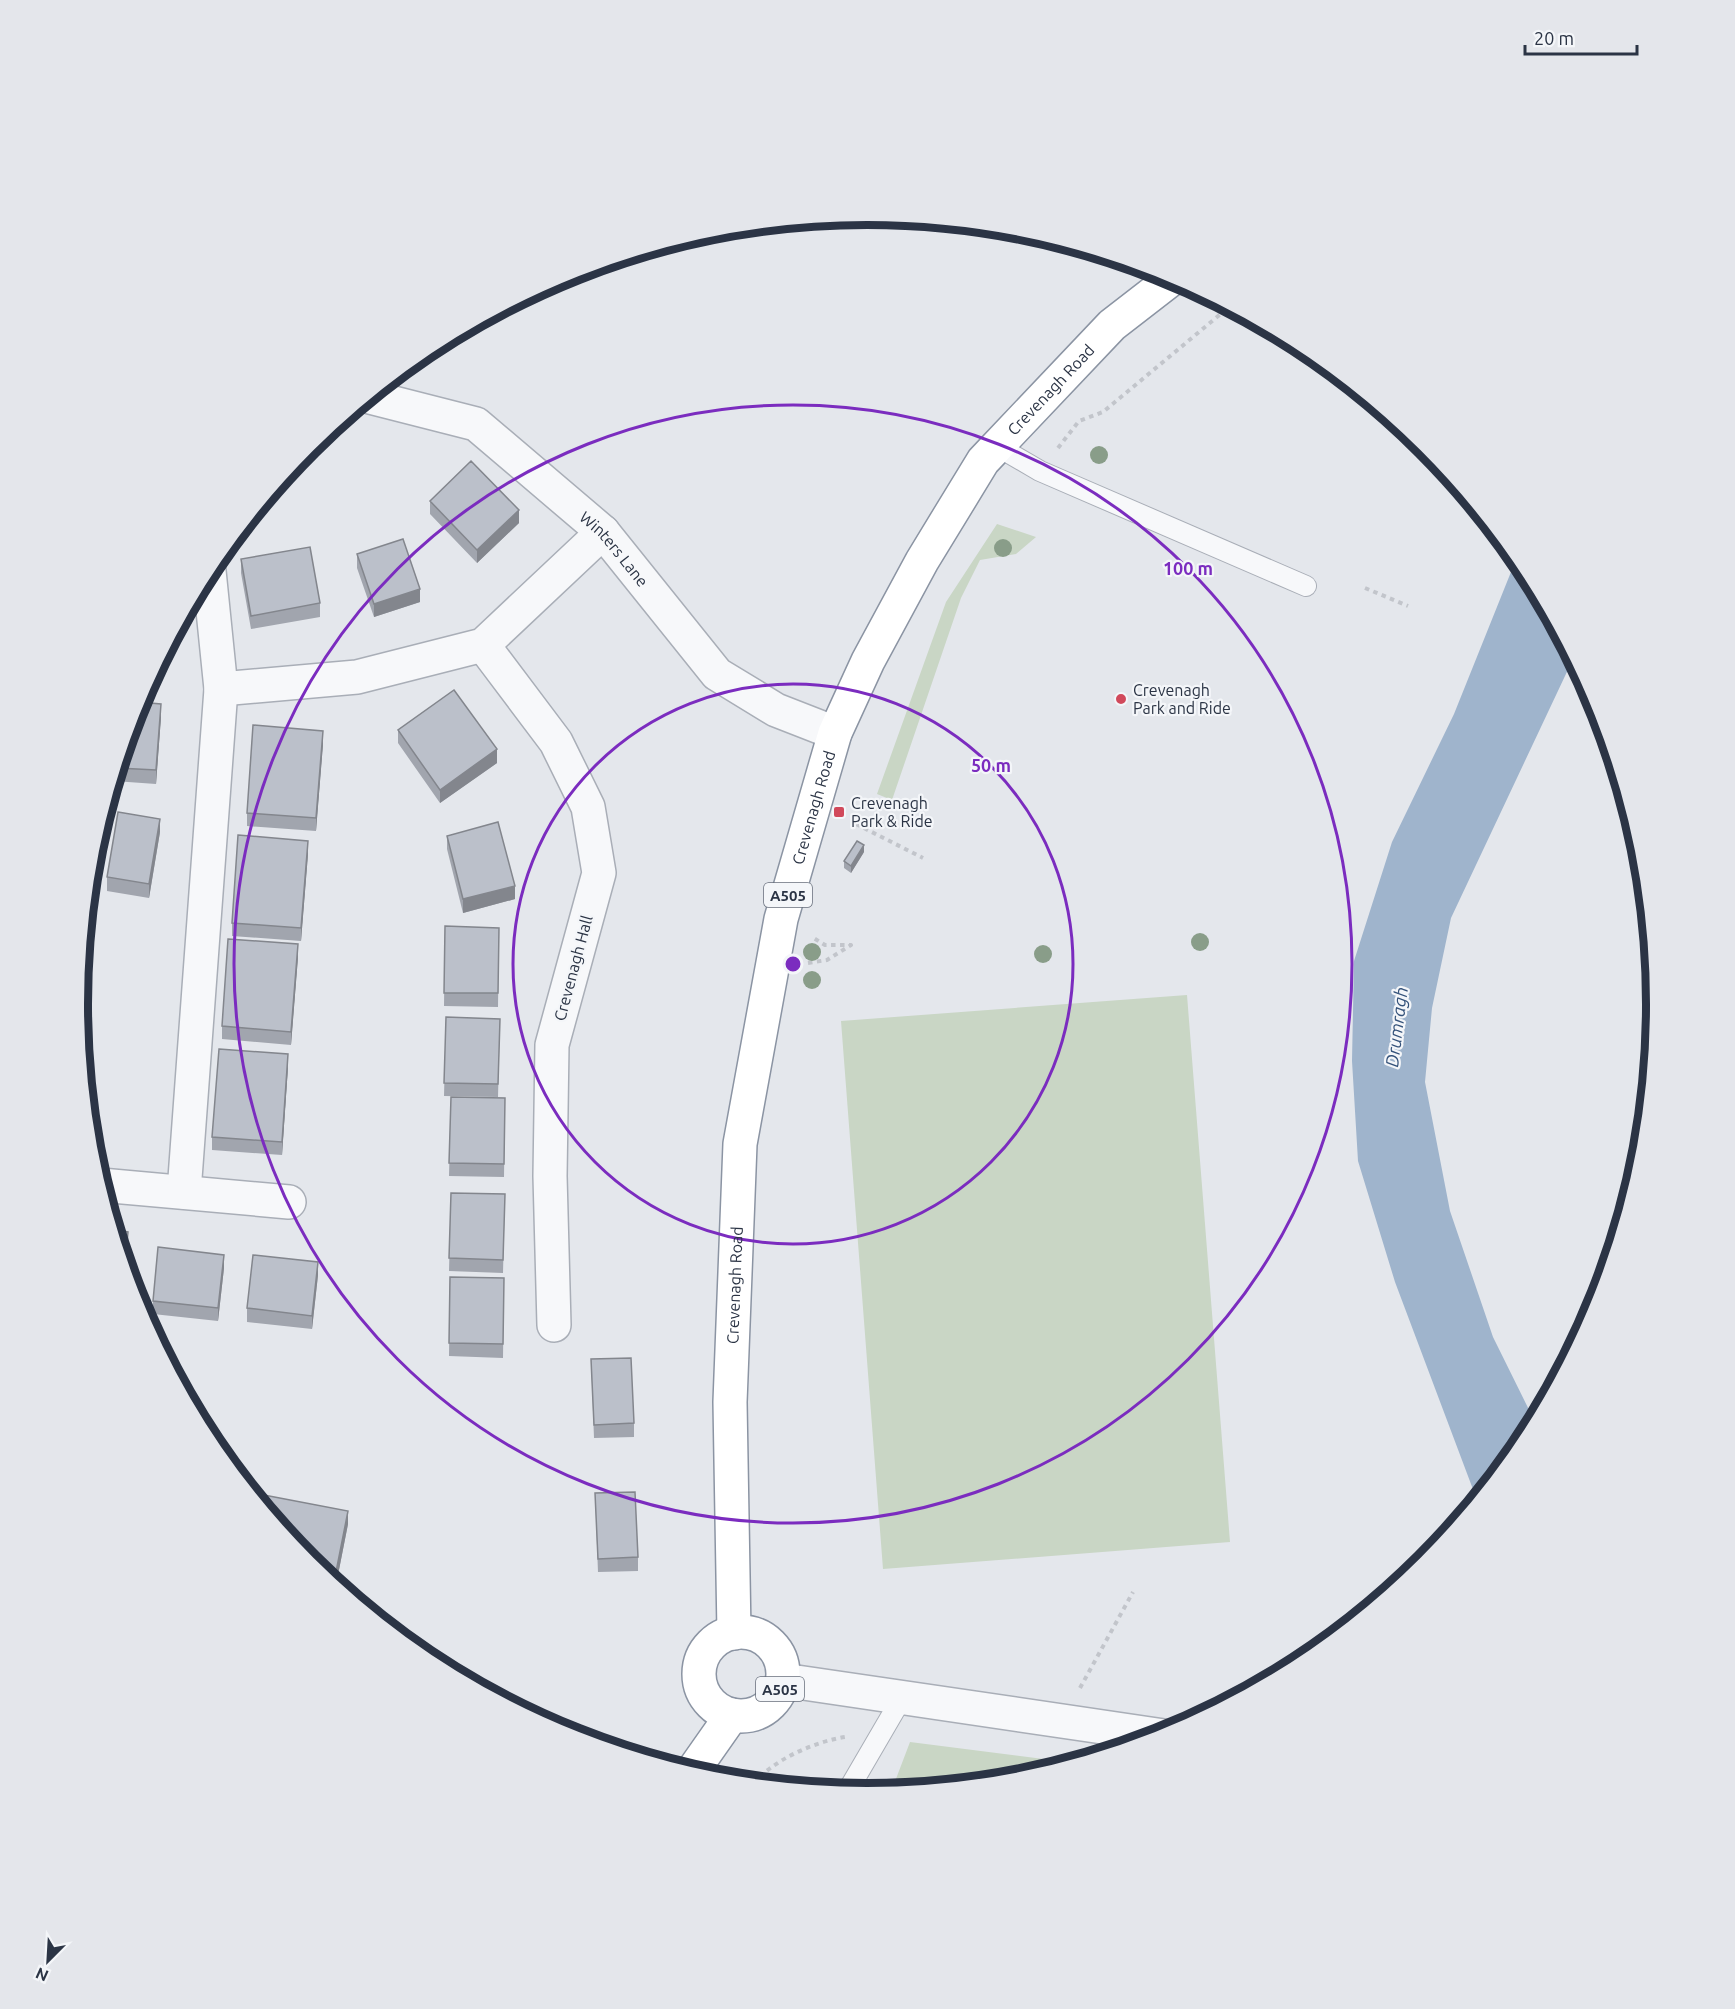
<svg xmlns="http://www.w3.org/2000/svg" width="1735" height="2009" font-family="Ubuntu,sans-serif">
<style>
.green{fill:#c9d6c5}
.water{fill:#9fb4cc}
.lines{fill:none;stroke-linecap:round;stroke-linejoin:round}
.service-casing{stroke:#a9aeb7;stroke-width:22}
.minor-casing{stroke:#a9aeb7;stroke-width:36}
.trunk-casing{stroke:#8b94a3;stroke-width:36}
.path{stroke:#c2c5cb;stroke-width:4;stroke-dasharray:4.5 4.5;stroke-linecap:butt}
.service{stroke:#f7f8fa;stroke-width:20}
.minor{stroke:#f7f8fa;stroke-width:33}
.trunk{stroke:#fff;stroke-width:33}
.tree{fill:#899d89}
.wall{fill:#a1a5ae}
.shaded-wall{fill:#83868d}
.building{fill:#bbc0ca;stroke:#83868d;stroke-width:1.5}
.ring{fill:none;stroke:#7b2cbf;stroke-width:3}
.poi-dot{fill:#d1495b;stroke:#f4f6f9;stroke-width:2}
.labels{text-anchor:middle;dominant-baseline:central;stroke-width:4.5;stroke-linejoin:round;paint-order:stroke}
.shield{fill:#f4f6f9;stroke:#676e7b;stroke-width:1.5}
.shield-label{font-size:15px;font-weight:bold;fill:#2b3445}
.street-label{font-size:16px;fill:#2b3445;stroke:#f4f6f9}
.poi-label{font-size:16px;fill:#2b3445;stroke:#f4f6f9;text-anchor:start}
.water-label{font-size:18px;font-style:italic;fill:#34527a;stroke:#f4f6f9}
.rim{fill:none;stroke:#2b3445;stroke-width:8}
.centre{fill:#7b2cbf;stroke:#f4f6f9;stroke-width:3}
.ring-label{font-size:18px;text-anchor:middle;font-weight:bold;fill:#7b2cbf;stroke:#f4f6f9;stroke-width:4.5;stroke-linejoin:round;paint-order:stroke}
</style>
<rect width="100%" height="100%" fill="#e4e7ec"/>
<path class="green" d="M 997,524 L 1036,537 L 1016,554 L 980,560 L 961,598 L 892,800 L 877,794 L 946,602 Z
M 1187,995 L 1230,1542 L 883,1569 L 841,1021 Z
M 910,1742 L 1075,1763 L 1021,1779 L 891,1792 Z"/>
<path class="water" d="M 1517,557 L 1573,659 L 1451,918 L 1432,1008 L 1425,1082 L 1450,1211 L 1493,1337 L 1535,1422 L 1524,1443 L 1477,1500 L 1395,1282 L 1358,1161 L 1352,1061 L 1354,961 L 1392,842 L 1454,714 Z"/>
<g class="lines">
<g class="service-casing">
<path id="service" d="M 997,446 L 1040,471 L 1306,586
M 847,1792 L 903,1696"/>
</g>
<g class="minor-casing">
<g id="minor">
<path id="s1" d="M 370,397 L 476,424 L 603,532 L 717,674 L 776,710 L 835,733"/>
<path d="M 483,645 L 556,742 L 588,807 L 599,873 L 552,1045 L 550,1176 L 554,1325"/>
<path d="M 221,689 L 357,677 L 483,645 L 603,532"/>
<path d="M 101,1185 L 289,1202"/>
<path d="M 184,1192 L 221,689 L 209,571"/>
<path d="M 783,1680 L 1164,1736"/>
</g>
</g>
<g class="trunk-casing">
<g id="trunk">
<circle cx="741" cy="1674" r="42"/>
<path id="s2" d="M 734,1633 L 730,1402 L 740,1144 L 781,919 L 835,733 L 868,661 L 922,561 L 983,461 L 1112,325 L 1174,277"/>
<path d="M 692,1772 L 732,1715"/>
</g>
</g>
<path class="path" d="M 1058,448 L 1079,421 L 1103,412 L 1229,307
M 1365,588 L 1408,606
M 856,824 L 923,858
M 808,963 L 827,960 L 851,945 L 825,945 L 812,937
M 1080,1688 L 1133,1592
M 754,1783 C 775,1759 814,1742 845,1737"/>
<use href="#service" class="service"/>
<use href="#minor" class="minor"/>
<use href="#trunk" class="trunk"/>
</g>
<g class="tree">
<circle cx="1099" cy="455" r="9"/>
<circle cx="1003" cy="548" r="9"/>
<circle cx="1200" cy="942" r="9"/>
<circle cx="812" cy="952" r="9"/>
<circle cx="1043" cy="954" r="9"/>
<circle cx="812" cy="980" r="9"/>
</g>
<path class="wall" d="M 430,501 L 519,523 L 477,563 L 430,514 Z
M 357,554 L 420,602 L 374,617 L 357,568 Z
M 241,559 L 320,603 L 320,617 L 251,629 L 241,573 Z
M 138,702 L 161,717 L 156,784 L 114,781 Z
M 398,730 L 497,763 L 440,803 L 398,743 Z
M 323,744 L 316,831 L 247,826 L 247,813 Z
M 160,832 L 149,898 L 107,891 L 107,877 Z
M 447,836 L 515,899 L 463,913 L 447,849 Z
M 864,852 L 851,873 L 844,868 L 844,861 Z
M 308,854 L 301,941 L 232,936 L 232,923 Z
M 445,926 L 499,928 L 498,1007 L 444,1006 Z
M 298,957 L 291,1045 L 222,1039 L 222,1026 Z
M 446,1017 L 500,1019 L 498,1097 L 444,1096 Z
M 288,1067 L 282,1155 L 212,1150 L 212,1137 Z
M 451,1097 L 505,1098 L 504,1177 L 449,1176 Z
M 451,1193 L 505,1194 L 503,1273 L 449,1271 Z
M 224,1268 L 218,1321 L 153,1314 L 153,1301 Z
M 318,1275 L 312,1329 L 247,1322 L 247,1308 Z
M 450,1277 L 504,1278 L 503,1358 L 449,1356 Z
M 591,1359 L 634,1423 L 634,1437 L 594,1438 Z
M 595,1493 L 638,1557 L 638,1571 L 598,1572 Z
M 262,1505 L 348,1524 L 336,1585 L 309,1563 Z"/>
<path class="shaded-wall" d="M 519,510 L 519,523 L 477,563 L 477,550 Z
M 420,589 L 420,602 L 374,617 L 374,604 Z
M 161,704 L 161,717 L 156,784 L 156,770 Z
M 323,731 L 323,744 L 316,831 L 316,818 Z
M 497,749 L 497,763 L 440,803 L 440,790 Z
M 160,819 L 160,832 L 149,898 L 149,884 Z
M 308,841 L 308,854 L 301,941 L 301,928 Z
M 864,845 L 864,852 L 851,873 L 851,866 Z
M 515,886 L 515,899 L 463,913 L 463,899 Z
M 298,944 L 298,957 L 291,1045 L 291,1032 Z
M 288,1054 L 288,1067 L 282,1155 L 282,1142 Z
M 128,1232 L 128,1245 L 126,1267 L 125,1264 Z
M 224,1255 L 224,1268 L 218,1321 L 218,1308 Z
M 318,1262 L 318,1275 L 312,1329 L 312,1316 Z
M 348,1511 L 348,1524 L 336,1585 L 335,1584 L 335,1577 Z"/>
<path class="building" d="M 471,461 L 519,510 L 477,550 L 430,501 Z
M 403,539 L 420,589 L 374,604 L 357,554 Z
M 310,547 L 320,603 L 251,616 L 241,559 Z
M 454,690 L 497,749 L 440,790 L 398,730 Z
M 138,702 L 161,704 L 156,770 L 118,768 Z
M 253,725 L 323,731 L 316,818 L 247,813 Z
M 118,812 L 160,819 L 149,884 L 107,877 Z
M 498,822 L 515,886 L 463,899 L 447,836 Z
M 238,835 L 308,841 L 301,928 L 232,923 Z
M 857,841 L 864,845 L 851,866 L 844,861 Z
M 445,926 L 499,928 L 498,993 L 444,993 Z
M 228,939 L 298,944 L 291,1032 L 222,1026 Z
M 446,1017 L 500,1019 L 498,1084 L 444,1083 Z
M 219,1049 L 288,1054 L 282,1142 L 212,1137 Z
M 451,1097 L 505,1098 L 504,1164 L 449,1163 Z
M 451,1193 L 505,1194 L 503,1260 L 449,1258 Z
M 115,1230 L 128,1232 L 125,1264 Z
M 158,1247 L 224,1255 L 218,1308 L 153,1301 Z
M 253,1255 L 318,1262 L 312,1316 L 247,1308 Z
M 450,1277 L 504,1278 L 503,1344 L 449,1343 Z
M 631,1358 L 634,1423 L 594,1425 L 591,1359 Z
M 635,1492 L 638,1557 L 598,1559 L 595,1493 Z
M 264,1495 L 348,1511 L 335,1577 L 324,1575 L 309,1563 L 306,1558 L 306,1555 L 302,1554 L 262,1505 Z"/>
<g class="ring">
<circle cx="793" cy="964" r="280"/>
<circle cx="793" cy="964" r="559"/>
</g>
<g class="poi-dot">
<circle cx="1121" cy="699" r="6"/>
<rect x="833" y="806" width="12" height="12" rx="3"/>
</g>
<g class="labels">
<g class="shield">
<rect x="764" y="883" width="48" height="24" rx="4.5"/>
<rect x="756" y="1677" width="48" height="24" rx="4.5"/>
</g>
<g class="shield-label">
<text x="788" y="895">A505</text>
<text x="780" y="1689">A505</text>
</g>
<g class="street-label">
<text stroke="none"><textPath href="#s2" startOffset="1320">Crevenagh Road</textPath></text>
<text stroke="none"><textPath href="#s1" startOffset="296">Winters Lane</textPath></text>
<text stroke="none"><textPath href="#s2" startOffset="834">Crevenagh Road</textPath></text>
<text transform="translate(573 968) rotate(-75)">Crevenagh Hall</text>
<text stroke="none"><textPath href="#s2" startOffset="348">Crevenagh Road</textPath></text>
</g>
<g class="poi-label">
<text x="1133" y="690">Crevenagh<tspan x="1133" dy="18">Park and Ride</tspan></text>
<text x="851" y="803">Crevenagh<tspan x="851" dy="18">Park &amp; Ride</tspan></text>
</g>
<g class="water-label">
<text transform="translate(1396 1027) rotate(-83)">Drumragh</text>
</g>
</g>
<path d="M0 0H1735V2009H0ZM88 1004a779 779 0 1 1 1558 0a779 779 0 1 1-1558 0Z" fill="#e4e6eb" fill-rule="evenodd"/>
<path class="rim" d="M88 1004a779 779 0 1 1 1558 0a779 779 0 1 1-1558 0Z"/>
<circle cx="793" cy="964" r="9" class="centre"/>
<g class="ring-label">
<text x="1188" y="575">100 m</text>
<text x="991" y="772">50 m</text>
</g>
<g transform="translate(48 1961) rotate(204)" stroke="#f4f6f9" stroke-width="4.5" paint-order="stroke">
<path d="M0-4.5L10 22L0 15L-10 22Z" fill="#2b3445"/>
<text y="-9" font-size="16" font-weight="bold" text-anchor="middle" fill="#2b3445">N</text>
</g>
<path d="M1525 45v9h112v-9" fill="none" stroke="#2b3445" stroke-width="3"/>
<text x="1534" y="45" font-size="18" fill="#2b3445" stroke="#f4f6f9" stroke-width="4.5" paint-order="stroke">20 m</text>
</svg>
